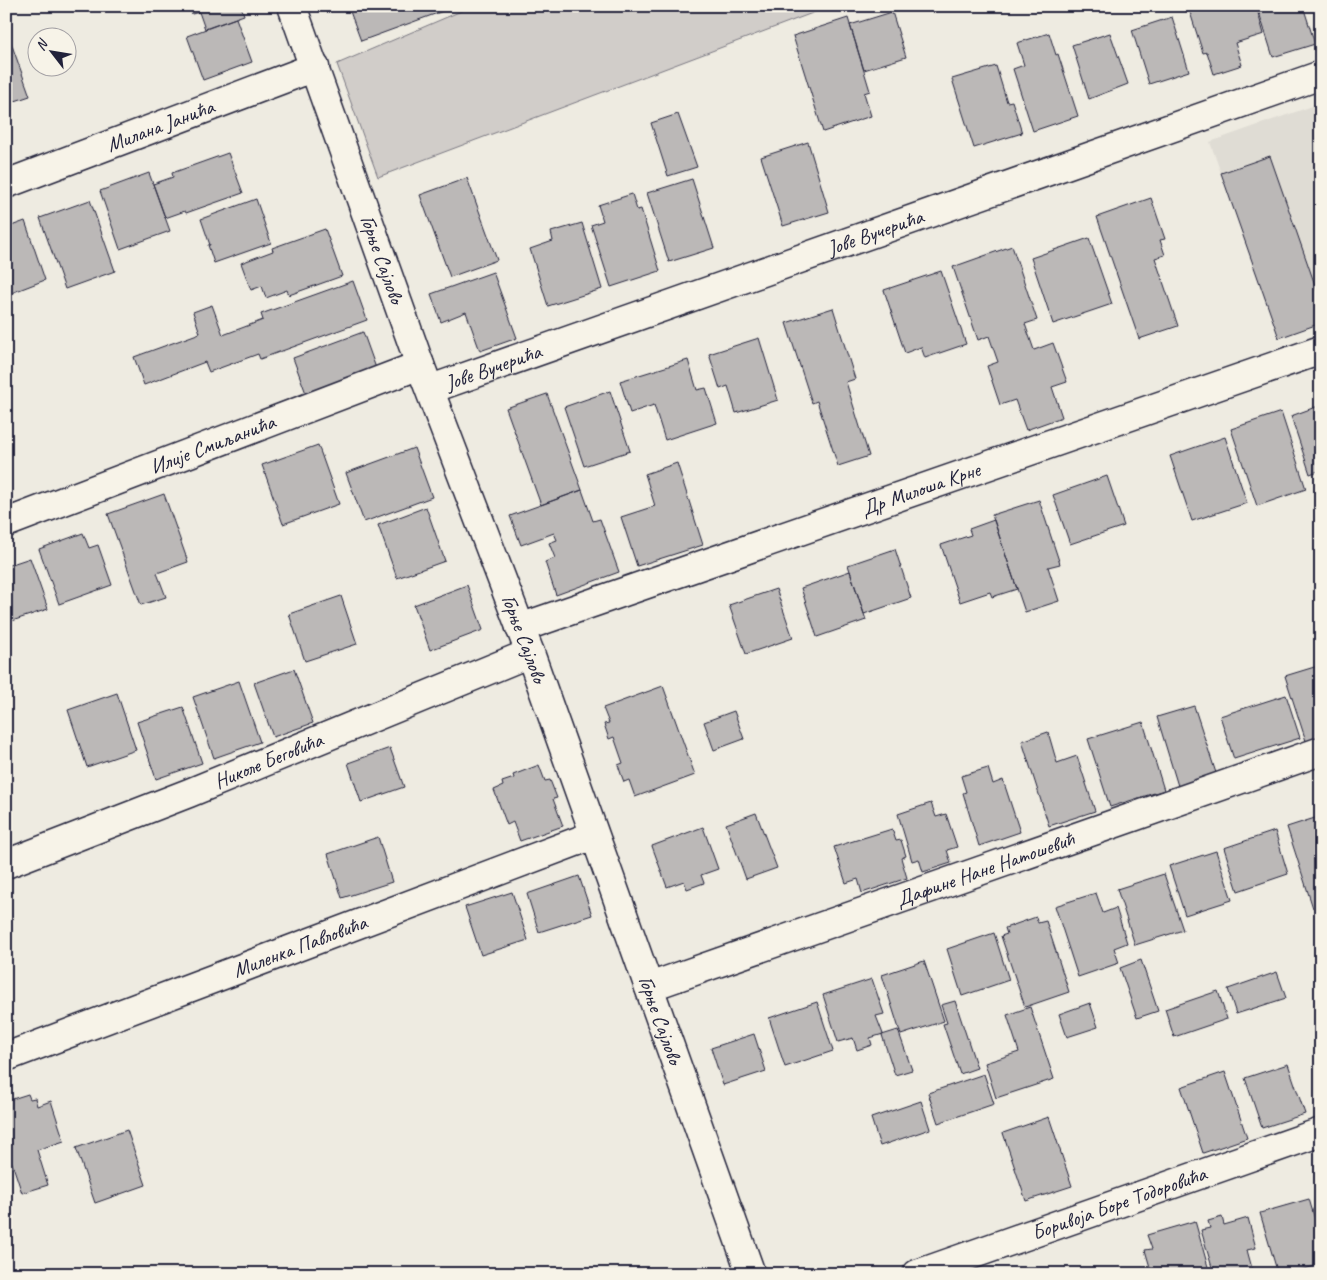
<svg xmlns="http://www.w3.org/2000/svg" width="1327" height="1280" font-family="Caveat,sans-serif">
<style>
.built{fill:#dfdcd4}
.green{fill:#d1cdc9;stroke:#7a7882}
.building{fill:#bbb8b7;stroke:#22223b}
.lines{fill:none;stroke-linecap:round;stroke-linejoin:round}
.minor-casing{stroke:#22223b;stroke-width:31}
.minor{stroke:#f7f3e8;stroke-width:28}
.labels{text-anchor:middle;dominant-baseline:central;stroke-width:4;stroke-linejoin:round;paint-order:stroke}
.street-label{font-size:21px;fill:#22223b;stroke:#f7f3e8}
</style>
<rect width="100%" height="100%" fill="#eeebe1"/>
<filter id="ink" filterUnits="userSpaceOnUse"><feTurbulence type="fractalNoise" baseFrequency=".02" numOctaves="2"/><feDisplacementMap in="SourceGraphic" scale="10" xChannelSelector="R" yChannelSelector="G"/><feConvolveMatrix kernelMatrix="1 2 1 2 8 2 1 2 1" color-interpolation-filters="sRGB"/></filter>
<g filter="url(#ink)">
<path class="built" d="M 1321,103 L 1321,323 L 1279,338 L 1210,142 Z"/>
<path class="green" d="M 473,6 L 831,6 L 378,177 L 337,64 Z"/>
<path class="building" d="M 189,6 L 241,6 L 244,15 L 205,29 L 199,12 L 192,14 Z
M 348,6 L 454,6 L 454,7 L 361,41 Z
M 1188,6 L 1256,6 L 1264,34 L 1235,43 L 1242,65 L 1214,74 L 1207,52 L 1203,53 Z
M 1257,6 L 1303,6 L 1315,44 L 1273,57 Z
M 892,12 L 906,57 L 864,70 L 850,25 Z
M 1172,17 L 1189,71 L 1149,84 L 1132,30 Z
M 236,18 L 252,62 L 203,80 L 187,36 Z
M 848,18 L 870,91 L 864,93 L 871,116 L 823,132 L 793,36 Z
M 1049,33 L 1056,55 L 1058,54 L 1078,116 L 1033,131 L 1013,69 L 1024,65 L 1017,43 Z
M 1110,33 L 1128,84 L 1089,99 L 1072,45 Z
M 10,40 L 30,96 L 6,104 L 6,42 Z
M 996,66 L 1007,102 L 1012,101 L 1022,133 L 974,148 L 952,79 Z
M 678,114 L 697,167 L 668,176 L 651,123 Z
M 808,142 L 829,212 L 783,226 L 761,157 Z
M 228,153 L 243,193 L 186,213 L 185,211 L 165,218 L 153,184 L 173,177 L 172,173 Z
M 1270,156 L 1321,302 L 1321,323 L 1279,338 L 1221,173 Z
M 149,173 L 170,231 L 120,249 L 100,191 Z
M 467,178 L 497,260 L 450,277 L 420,195 Z
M 692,179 L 714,248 L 669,262 L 647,193 Z
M 632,194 L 637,210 L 641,209 L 660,271 L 611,287 L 591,225 L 603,221 L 598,205 Z
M 1151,198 L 1165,239 L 1160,240 L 1165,255 L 1155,258 L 1178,326 L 1139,339 L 1097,217 Z
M 256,199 L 271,243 L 214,263 L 208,245 L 210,245 L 201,219 Z
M 90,200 L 115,271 L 65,289 L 40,218 Z
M 25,221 L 45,280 L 6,295 L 6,228 Z
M 582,223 L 602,289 L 548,306 L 530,249 L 553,241 L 551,232 Z
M 325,229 L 342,276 L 289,295 L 287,290 L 266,298 L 262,286 L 251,290 L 241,263 L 273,251 L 272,248 Z
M 1089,238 L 1112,304 L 1053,324 L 1031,258 Z
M 1012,246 L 1037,320 L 1025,324 L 1034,350 L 1053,343 L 1067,382 L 1052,387 L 1062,417 L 1026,430 L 1015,400 L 1000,405 L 987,366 L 998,362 L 989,336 L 978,340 L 953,267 Z
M 941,271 L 966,344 L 925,358 L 921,347 L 905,353 L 884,290 Z
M 493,272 L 517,338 L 480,351 L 466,312 L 441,322 L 431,294 Z
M 353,281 L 367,320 L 260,359 L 258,354 L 209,372 L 205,362 L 144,385 L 134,357 L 200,333 L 193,312 L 212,305 L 223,335 L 263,320 L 261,314 Z
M 833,308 L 855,379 L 846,382 L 869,456 L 838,466 L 817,401 L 812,403 L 786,323 Z
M 363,332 L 377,371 L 307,396 L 293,358 Z
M 759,338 L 778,400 L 736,413 L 728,386 L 720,389 L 709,354 Z
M 688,360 L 697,390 L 706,388 L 717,423 L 665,440 L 654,405 L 630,413 L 620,381 Z
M 610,391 L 630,451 L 584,466 L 564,407 Z
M 547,394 L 582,490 L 541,505 L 506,408 Z
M 1321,405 L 1321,470 L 1310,474 L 1291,416 Z
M 1281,412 L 1306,489 L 1257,506 L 1231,429 Z
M 1225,437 L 1247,503 L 1192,521 L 1170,456 Z
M 318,445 L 339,504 L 283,524 L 262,465 Z
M 414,448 L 432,497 L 364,522 L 346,473 Z
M 677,463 L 703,545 L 637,566 L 621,517 L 655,506 L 645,474 Z
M 1107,476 L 1124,526 L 1070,544 L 1053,495 Z
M 582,490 L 593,521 L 600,519 L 619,572 L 556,595 L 545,562 L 555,558 L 549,543 L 557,540 L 554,533 L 521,545 L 510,516 Z
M 164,494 L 188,562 L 157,573 L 166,597 L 141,605 L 108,514 Z
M 1039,500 L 1060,564 L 1048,567 L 1059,601 L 1025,612 L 992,515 Z
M 426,507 L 445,561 L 397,578 L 378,525 Z
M 994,520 L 1017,589 L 992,597 L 990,592 L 960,602 L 941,545 L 971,535 L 969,529 Z
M 83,533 L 89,548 L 98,545 L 112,585 L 59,604 L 39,549 Z
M 895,549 L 911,598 L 864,614 L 848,565 Z
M 30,558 L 48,609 L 6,623 L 6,566 Z
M 850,571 L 866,620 L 817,637 L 801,588 Z
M 467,585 L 483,630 L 430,650 L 414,605 Z
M 776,589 L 793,638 L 746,654 L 729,605 Z
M 341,596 L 357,644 L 305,661 L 289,614 Z
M 1321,665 L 1321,736 L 1306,741 L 1285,676 Z
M 294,669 L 313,723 L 273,737 L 254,683 Z
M 239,681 L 260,742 L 214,758 L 193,697 Z
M 663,686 L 695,775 L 635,797 L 629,780 L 624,782 L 621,774 L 618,765 L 623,763 L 614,737 L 609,739 L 604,724 L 609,723 L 603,708 Z
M 117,693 L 136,750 L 87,767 L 68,710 Z
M 1286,695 L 1300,738 L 1234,759 L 1220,716 Z
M 1194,706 L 1216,773 L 1178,786 L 1157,717 Z
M 183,707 L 202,763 L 156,779 L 137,722 Z
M 734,711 L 744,739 L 714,750 L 704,722 Z
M 1143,722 L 1164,790 L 1110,807 L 1088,739 Z
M 1048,732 L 1057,763 L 1077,756 L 1095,811 L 1049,826 L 1022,741 Z
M 390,748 L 404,787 L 361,802 L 348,763 Z
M 539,765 L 545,781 L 550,780 L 557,798 L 553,799 L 563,826 L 520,841 L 513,822 L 507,825 L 494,790 L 503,786 L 502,782 L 514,778 L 513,775 Z
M 988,768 L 993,784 L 1003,780 L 1020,832 L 979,846 L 963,793 L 966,792 L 961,776 Z
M 931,803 L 936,817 L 946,814 L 957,847 L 947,850 L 951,863 L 923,872 L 919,859 L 912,861 L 898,814 Z
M 756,813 L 777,868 L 746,879 L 726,824 Z
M 1321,816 L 1321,905 L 1313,908 L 1287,827 Z
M 703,827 L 718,869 L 701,875 L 704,883 L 687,889 L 684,881 L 667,887 L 652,846 Z
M 892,829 L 896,841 L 901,840 L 906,856 L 901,858 L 907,878 L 862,893 L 858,879 L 846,883 L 834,847 Z
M 1275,831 L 1288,874 L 1238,891 L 1224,848 Z
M 378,837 L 392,882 L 342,898 L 328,854 Z
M 1216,851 L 1232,900 L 1185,915 L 1169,866 Z
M 1164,874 L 1183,930 L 1135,945 L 1117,889 Z
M 579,876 L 592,915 L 539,932 L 527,894 Z
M 512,892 L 528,940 L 481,955 L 465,907 Z
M 1096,893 L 1103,913 L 1116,908 L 1127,943 L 1114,948 L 1119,963 L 1078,977 L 1055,906 Z
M 1036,917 L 1038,923 L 1046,921 L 1069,992 L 1025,1007 L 1001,936 L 1007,934 L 1005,928 Z
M 994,933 L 1009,980 L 962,996 L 947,949 Z
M 1141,960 L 1158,1011 L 1137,1018 L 1120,968 Z
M 924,961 L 944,1021 L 901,1035 L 882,975 Z
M 1277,972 L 1286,998 L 1236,1014 L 1228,989 Z
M 872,979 L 884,1014 L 876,1016 L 883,1034 L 870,1038 L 872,1045 L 857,1050 L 853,1038 L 838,1042 L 823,995 Z
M 1218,991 L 1227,1019 L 1174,1037 L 1165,1009 Z
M 955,1001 L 977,1068 L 960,1074 L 943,1024 L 947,1023 L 941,1005 Z
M 817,1002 L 833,1051 L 785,1067 L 769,1018 Z
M 1090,1003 L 1098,1027 L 1067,1037 L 1059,1014 Z
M 1030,1007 L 1054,1079 L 996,1098 L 985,1063 L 1019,1052 L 1007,1015 Z
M 898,1030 L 912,1070 L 895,1075 L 882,1035 Z
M 754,1034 L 766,1071 L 723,1085 L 711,1048 Z
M 1288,1064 L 1305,1114 L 1262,1128 L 1245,1078 Z
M 1225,1072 L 1247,1138 L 1203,1153 L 1181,1087 Z
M 984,1074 L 994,1104 L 938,1123 L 928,1093 Z
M 28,1094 L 30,1099 L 35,1098 L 37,1106 L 51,1101 L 64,1141 L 37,1150 L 48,1185 L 22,1193 L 6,1145 L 6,1101 Z
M 921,1101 L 930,1129 L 880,1146 L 871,1118 Z
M 1049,1117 L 1072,1186 L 1026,1201 L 1003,1133 Z
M 127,1130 L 146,1185 L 95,1203 L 76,1148 Z
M 1309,1199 L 1321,1240 L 1321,1264 L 1288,1274 L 1278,1274 L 1260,1213 Z
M 1222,1217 L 1224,1225 L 1248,1218 L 1256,1248 L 1247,1250 L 1253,1272 L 1248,1274 L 1214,1274 L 1201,1230 L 1210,1228 L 1208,1221 Z
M 1195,1221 L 1210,1274 L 1152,1274 L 1145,1250 L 1152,1249 L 1147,1235 Z"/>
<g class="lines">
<g class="minor-casing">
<g id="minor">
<path id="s1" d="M 292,6 L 420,365 L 530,653 L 751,1274"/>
<path id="s2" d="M 6,184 L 315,67"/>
<path id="s3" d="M 431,389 L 1321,75"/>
<path id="s4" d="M 6,523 L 420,365"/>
<path id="s5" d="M 520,628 L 1321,350"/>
<path id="s6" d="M 6,864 L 189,793 L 530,653"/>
<path id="s7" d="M 649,987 L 1321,751"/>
<path id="s8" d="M 6,1057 L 594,835"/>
<path id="s9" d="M 917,1274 L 1321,1132"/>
</g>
</g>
<use href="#minor" class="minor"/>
</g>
</g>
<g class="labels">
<g class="street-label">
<text stroke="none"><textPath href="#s2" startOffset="165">Милана Јанића</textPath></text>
<text stroke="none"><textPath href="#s3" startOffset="471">Јове Вучерића</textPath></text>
<text stroke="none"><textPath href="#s1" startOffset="269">Горње Сајлово</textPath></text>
<text stroke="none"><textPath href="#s3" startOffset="66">Јове Вучерића</textPath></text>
<text stroke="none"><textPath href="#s4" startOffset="221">Илије Смиљанића</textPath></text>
<text stroke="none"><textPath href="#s5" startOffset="424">Др Милоша Крне</textPath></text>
<text stroke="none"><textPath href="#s1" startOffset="674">Горње Сајлово</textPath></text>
<text stroke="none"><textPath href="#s6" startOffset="282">Николе Беговића</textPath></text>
<text stroke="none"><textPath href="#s7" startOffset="356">Дафине Нане Натошевић</textPath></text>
<text stroke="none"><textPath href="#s8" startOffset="314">Миленка Павловића</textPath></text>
<text stroke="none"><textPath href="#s1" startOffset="1079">Горње Сајлово</textPath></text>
<text stroke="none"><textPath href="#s9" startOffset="214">Боривоја Боре Тодоровића</textPath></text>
</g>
</g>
<rect width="1327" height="1280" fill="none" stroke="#f7f3e8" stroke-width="25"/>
<rect x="12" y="12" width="1302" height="1255" fill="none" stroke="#22223b" stroke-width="2" filter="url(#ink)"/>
<g transform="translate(52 52) rotate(301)"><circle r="24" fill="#f7f3e8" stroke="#a29fa3"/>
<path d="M0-4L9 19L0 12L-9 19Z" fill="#22223b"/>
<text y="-8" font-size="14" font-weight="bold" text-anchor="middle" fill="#22223b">N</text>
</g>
</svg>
